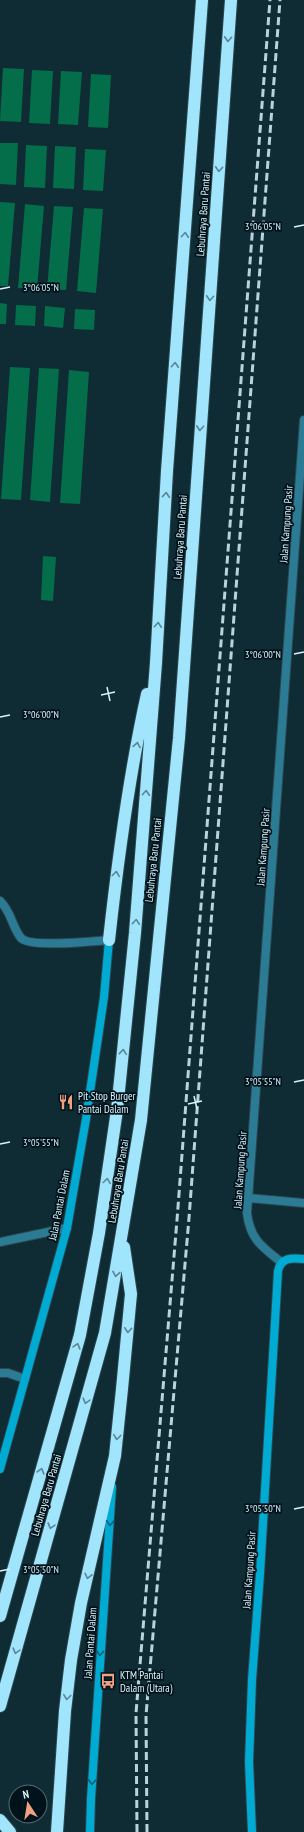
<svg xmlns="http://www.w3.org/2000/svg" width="304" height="1832" font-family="'PT Sans Narrow',sans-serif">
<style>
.water{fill:#046d4a}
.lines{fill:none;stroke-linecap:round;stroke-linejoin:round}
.street-casing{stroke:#2b4750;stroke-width:10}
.secondary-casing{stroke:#2b4750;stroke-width:10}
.highway-casing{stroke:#2b4750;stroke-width:14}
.street{stroke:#2c7b94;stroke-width:8}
.secondary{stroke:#00abd3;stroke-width:8}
.highway{stroke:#a1e5fd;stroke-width:12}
.rail{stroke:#b9d2db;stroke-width:3;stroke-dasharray:8 4;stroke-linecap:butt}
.oneway{stroke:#598697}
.oneway2{stroke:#005f77}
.ticks{fill:none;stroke:#daf2fb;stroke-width:1.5}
.labels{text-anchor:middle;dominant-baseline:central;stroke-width:3.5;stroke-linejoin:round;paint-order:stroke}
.street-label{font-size:11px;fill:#daf2fb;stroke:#00131b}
.poi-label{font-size:11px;fill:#daf2fb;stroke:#00131b;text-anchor:start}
.ticks-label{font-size:10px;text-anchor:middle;fill:#daf2fb;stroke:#00131b;stroke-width:3.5;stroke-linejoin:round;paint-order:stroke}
</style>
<rect width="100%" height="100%" fill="#0f2b34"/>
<path class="water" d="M 3,68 L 24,69 L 21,122 L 0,121 Z
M 32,70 L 53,71 L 50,124 L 29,123 Z
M 61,71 L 82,72 L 78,125 L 58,124 Z
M 91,74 L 111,75 L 108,128 L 88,127 Z
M 0,143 L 18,143 L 16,185 L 0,184 Z
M 26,145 L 47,146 L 45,188 L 24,187 Z
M 55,146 L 76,147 L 74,189 L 53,188 Z
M 85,149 L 106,150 L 103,191 L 83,190 Z
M 0,202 L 15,203 L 8,286 L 0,286 Z
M 25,204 L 44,206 L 37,289 L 18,288 Z
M 54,206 L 73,207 L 66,290 L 47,289 Z
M 84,208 L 103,209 L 96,293 L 77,291 Z
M 0,303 L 7,304 L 6,324 L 0,324 Z
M 16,305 L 36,306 L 35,326 L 15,325 Z
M 45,306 L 65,308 L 63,328 L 44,326 Z
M 75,309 L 95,310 L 94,330 L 74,329 Z
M 10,367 L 30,368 L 21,500 L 1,499 Z
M 39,368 L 59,369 L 50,502 L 30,500 Z
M 69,370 L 89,372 L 80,504 L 60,503 Z
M 43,556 L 56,557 L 53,601 L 41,600 Z"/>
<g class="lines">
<g class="street-casing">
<path id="street" d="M 0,901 C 11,911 12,927 21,938 C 30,948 94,941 109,940
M 248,1198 L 304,1203
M 0,1242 L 67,1228
M 281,1262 C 262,1247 250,1239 247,1213 L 304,420
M 0,1373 L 8,1373 L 25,1379"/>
</g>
<g class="secondary-casing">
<path id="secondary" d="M 0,1469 L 67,1228 L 86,1119 L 104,997 L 109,940
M 90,1832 L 91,1799 L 112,1487
M 252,1832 L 249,1762 L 252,1680 L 260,1574 L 278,1271 C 281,1257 292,1258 304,1259"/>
</g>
<g class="highway-casing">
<path id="highway" d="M 109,940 C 118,858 129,775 147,694
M 0,1616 L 80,1335 L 99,1233 L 117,1110 L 135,933 L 156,663 L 167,471 L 202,0
M 0,1706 L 105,1333 L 141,1120 L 179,738 L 231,0
M 0,1820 L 10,1832
M 57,1832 L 65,1711 L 71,1660 L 81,1603 L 115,1456 L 122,1389 L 131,1294 L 124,1247"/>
</g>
<use href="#street" class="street"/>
<use href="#secondary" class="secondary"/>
<use href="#highway" class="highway"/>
<path class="rail" d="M 137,1832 L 136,1713 L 177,1220 L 270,0
M 147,1832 L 146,1715 L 189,1218 L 280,0"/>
</g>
<defs><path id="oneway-chevron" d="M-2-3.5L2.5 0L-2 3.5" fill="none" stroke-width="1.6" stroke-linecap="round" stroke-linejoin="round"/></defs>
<g class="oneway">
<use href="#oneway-chevron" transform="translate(228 39) rotate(94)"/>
<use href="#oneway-chevron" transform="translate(219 169) rotate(94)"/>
<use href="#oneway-chevron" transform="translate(185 235) rotate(-86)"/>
<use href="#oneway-chevron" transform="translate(210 298) rotate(94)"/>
<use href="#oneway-chevron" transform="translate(175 365) rotate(-86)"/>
<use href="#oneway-chevron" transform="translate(200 428) rotate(94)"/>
<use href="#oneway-chevron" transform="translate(166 495) rotate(-86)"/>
<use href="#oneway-chevron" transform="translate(158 625) rotate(-86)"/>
<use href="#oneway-chevron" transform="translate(137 745) rotate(-80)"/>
<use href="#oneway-chevron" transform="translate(146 793) rotate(-86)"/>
<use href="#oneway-chevron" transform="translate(116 874) rotate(-83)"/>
<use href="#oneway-chevron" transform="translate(136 922) rotate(-86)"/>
<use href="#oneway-chevron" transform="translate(123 1052) rotate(-84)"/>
<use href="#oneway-chevron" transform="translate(107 1181) rotate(-82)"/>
<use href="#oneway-chevron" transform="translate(116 1274) rotate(100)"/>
<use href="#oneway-chevron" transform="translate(128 1330) rotate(95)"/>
<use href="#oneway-chevron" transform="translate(77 1346) rotate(-74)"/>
<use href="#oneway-chevron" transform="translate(86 1401) rotate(106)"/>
<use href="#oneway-chevron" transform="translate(117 1437) rotate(97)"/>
<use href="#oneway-chevron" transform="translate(41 1471) rotate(-74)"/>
<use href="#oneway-chevron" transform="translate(51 1526) rotate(106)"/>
<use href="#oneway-chevron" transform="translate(88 1576) rotate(103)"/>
<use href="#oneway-chevron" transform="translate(16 1651) rotate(106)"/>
<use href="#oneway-chevron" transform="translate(67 1697) rotate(97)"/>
</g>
<g class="oneway2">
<use href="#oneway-chevron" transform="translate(110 1523) rotate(94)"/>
<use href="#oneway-chevron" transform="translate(100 1653) rotate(94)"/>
<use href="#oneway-chevron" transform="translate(92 1782) rotate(94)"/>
</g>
<path class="ticks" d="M 294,227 L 304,225M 0,289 L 10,287M 294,654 L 304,652M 107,687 L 110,701M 101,695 L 115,692M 0,717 L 10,715M 294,1082 L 304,1080M 194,1096 L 197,1109M 188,1104 L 202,1101M 0,1144 L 10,1142M 294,1509 L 304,1507M 0,1571 L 10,1569"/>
<defs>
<g id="restaurant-bare" transform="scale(1.2)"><path d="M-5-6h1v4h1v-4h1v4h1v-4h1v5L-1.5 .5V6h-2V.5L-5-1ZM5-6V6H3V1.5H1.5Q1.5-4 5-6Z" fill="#f2a080" stroke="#00131b" stroke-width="2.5" paint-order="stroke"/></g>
<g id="bus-bare" transform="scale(1.2)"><path d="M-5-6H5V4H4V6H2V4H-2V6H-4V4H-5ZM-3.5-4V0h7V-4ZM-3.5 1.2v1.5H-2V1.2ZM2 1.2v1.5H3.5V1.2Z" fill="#f2a080" stroke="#00131b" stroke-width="2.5" paint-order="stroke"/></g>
</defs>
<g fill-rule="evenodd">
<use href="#restaurant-bare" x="66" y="1102"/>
<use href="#bus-bare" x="108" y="1681"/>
</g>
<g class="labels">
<g class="street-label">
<text transform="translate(203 214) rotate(-86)">Lebuhraya Baru Pantai</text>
<text transform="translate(286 524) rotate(-86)">Jalan Kampung Pasir</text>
<text transform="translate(180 537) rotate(-86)">Lebuhraya Baru Pantai</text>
<text transform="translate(263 847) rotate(-86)">Jalan Kampung Pasir</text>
<text transform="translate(153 860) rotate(-84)">Lebuhraya Baru Pantai</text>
<text transform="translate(240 1170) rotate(-86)">Jalan Kampung Pasir</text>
<text transform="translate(118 1181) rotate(-81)">Lebuhraya Baru Pantai</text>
<text transform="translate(59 1205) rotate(-79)">Jalan Pantai Dalam</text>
<text transform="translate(46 1495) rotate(-74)">Lebuhraya Baru Pantai</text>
<text transform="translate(249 1570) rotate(-86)">Jalan Kampung Pasir</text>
<text transform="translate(90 1643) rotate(-86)">Jalan Pantai Dalam</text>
</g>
<g class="poi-label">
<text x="78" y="1096">Pit Stop Burger<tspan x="78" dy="13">Pantai Dalam</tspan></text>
<text x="120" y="1675">KTM Pantai<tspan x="120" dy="13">Dalam (Utara)</tspan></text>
</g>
</g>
<g class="ticks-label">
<text x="263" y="230">3°06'05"N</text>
<text x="41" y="291">3°06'05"N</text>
<text x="263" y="658">3°06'00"N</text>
<text x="41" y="718">3°06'00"N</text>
<text x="263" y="1085">3°05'55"N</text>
<text x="41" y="1146">3°05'55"N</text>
<text x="263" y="1512">3°05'50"N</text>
<text x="41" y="1573">3°05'50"N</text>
</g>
<g transform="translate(28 1804) rotate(348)"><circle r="19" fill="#00131b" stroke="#576c75"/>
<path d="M0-3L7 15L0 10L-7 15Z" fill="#f2a080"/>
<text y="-6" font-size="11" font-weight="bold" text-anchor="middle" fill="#daf2fb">N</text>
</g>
</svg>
